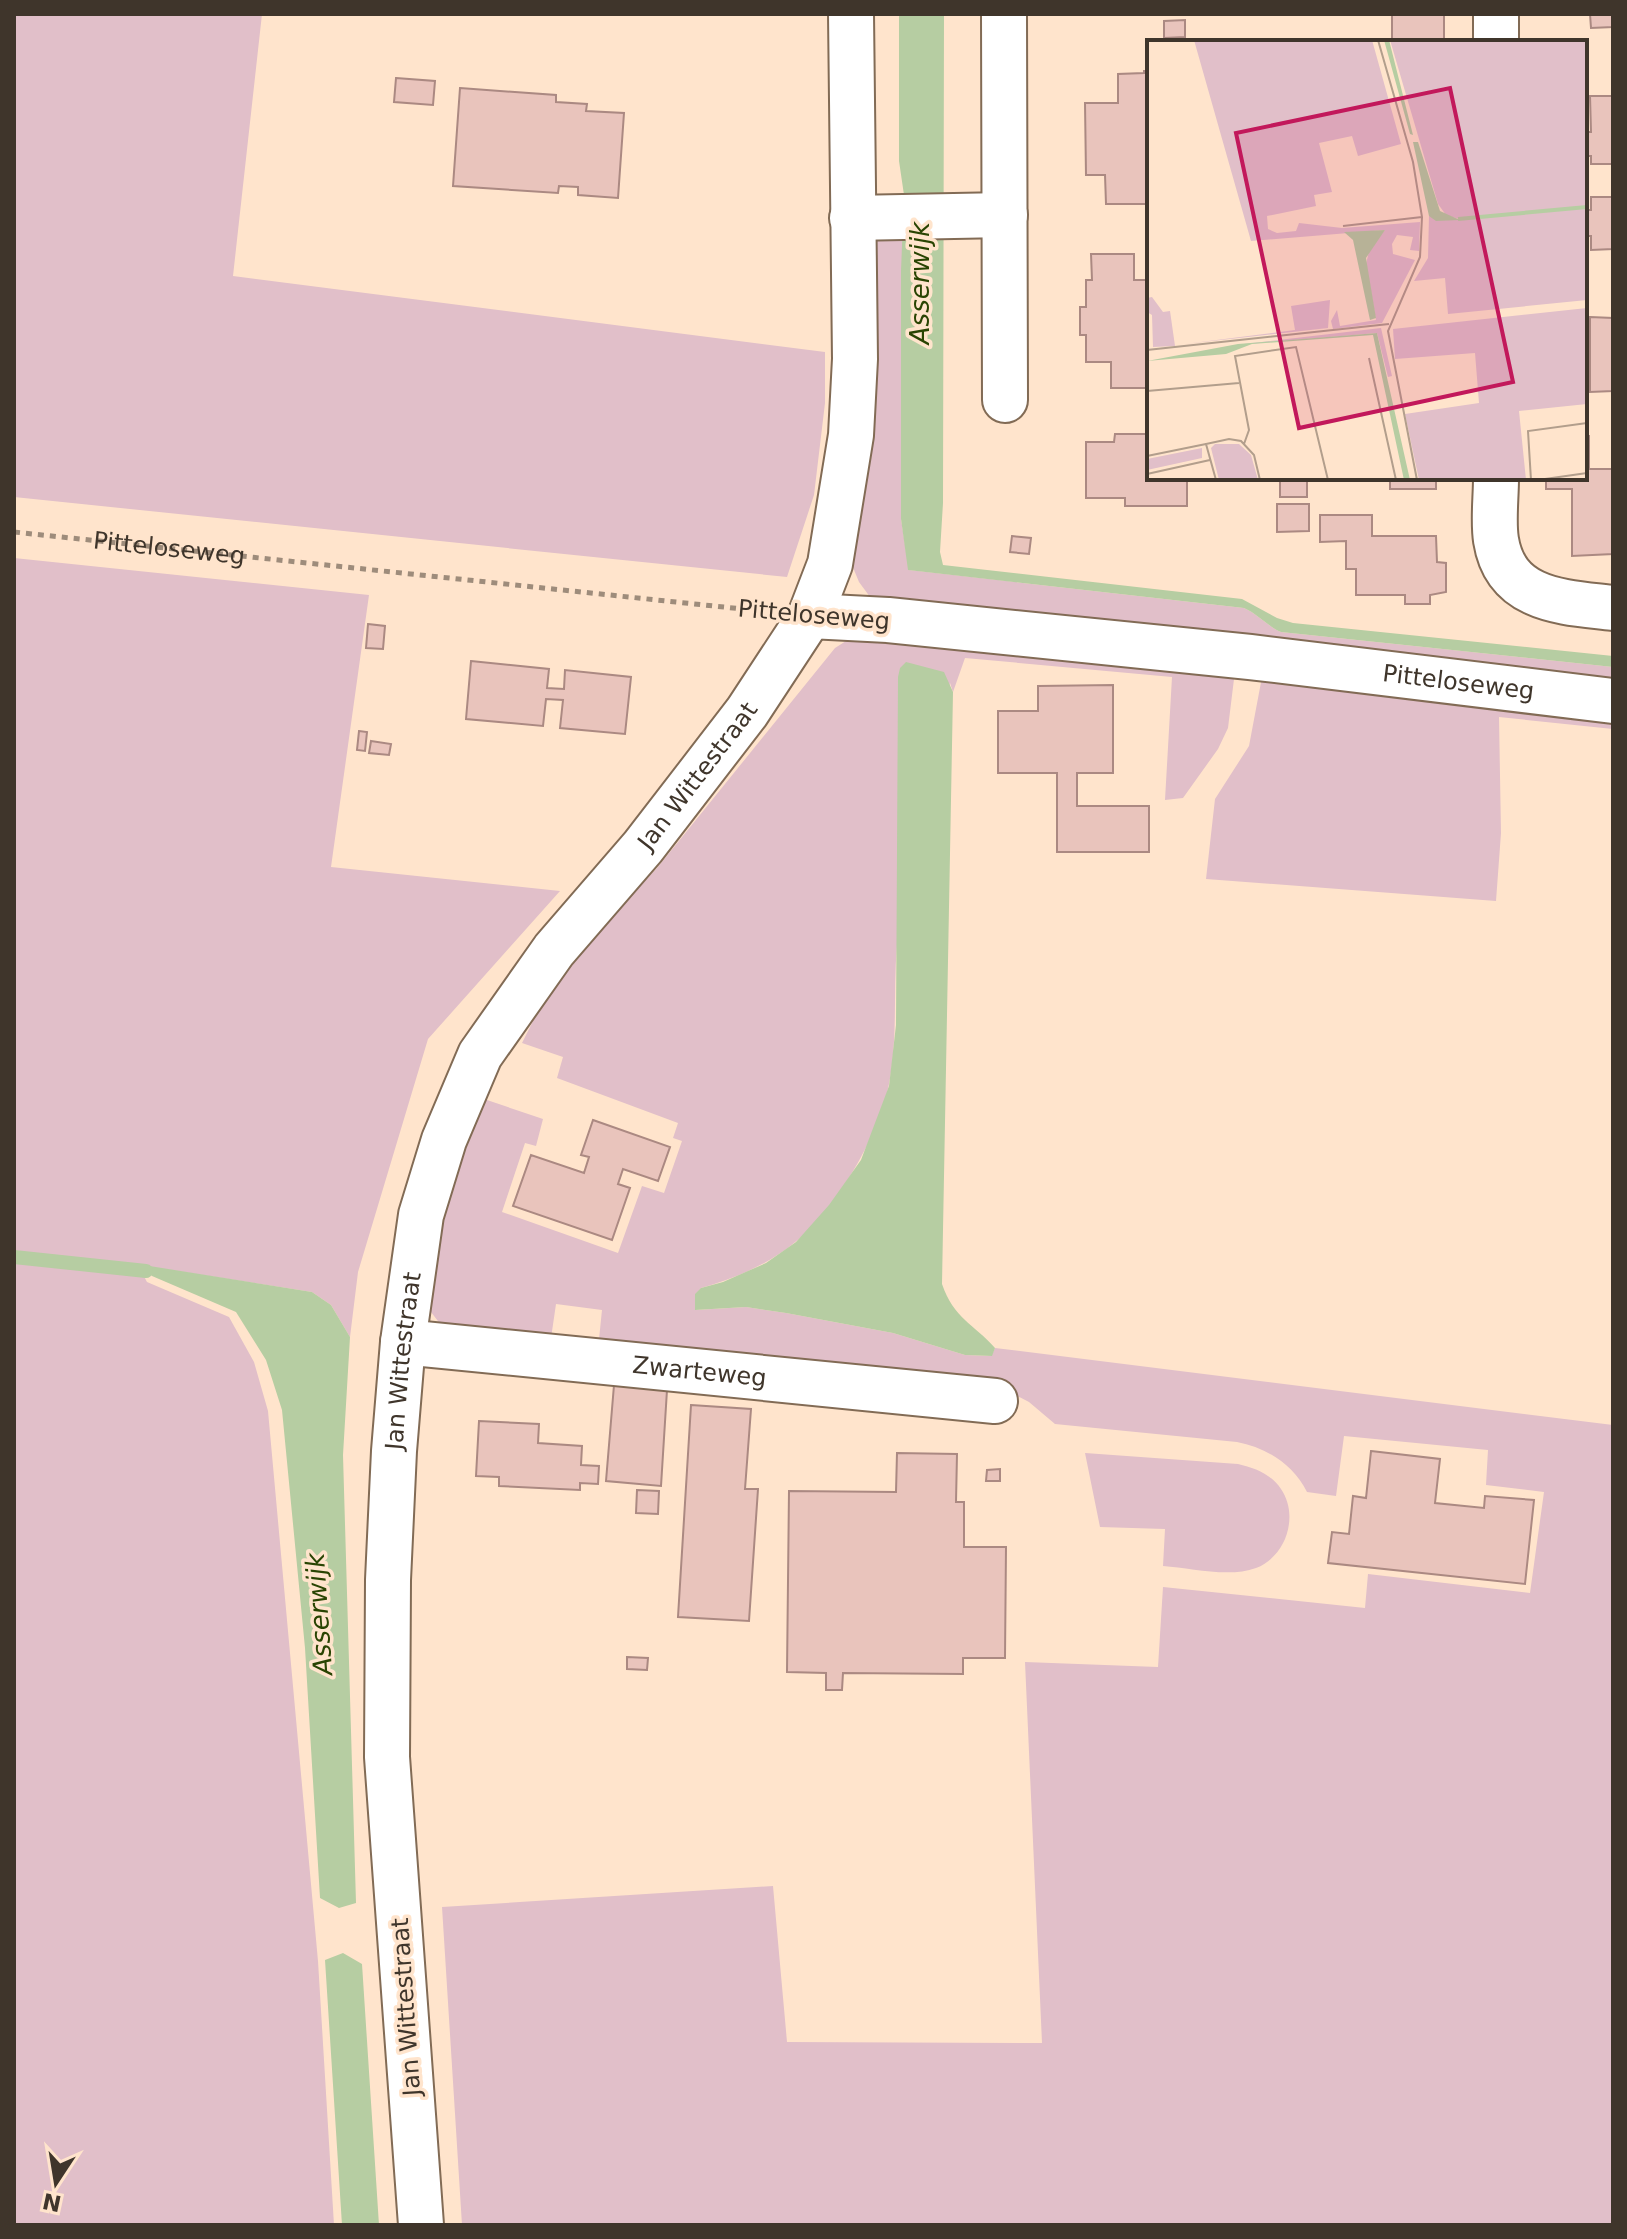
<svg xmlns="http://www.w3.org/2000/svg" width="1627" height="2239" font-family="'DejaVu Sans',sans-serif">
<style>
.green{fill:#e1bfc9}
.water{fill:#b6cda2}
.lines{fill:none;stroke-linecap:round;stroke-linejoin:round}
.stream{stroke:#b6cda2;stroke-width:14}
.building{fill:#e9c4bc;stroke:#ab8982;stroke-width:2}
.minor-casing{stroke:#826b55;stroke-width:48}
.path{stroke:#9e8c7b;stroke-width:5;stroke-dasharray:6 6;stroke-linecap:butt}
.minor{stroke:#fff;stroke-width:44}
.labels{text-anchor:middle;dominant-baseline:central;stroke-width:7;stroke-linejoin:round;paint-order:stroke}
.street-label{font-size:24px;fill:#3f352b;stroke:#ffe4cc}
.water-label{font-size:26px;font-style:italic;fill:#294402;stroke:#ffe4cc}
.inset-river{fill:none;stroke:#b6cda2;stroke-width:4}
.inset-road{fill:none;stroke:#b29e8c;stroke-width:2}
.view{fill:#c2185b;fill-opacity:0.15;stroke:#c2185b;stroke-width:4}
.inset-edge{fill:none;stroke:#3f352b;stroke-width:4}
</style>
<rect width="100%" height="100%" fill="#ffe4cc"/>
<path class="green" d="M 14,14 L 262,14 L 233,276 L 825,352 L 825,403 L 814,495 L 787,577 L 14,497 Z
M 903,231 L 901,519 L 909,570 L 1244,608 C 1258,614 1267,626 1281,632 L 1613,667 L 1613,693 L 873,601 L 859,582 L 852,565 L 874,234 Z
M 14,558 L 369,595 L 331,867 L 560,891 L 428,1039 L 358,1272 L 350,1337 L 331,1305 L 312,1292 L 138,1265 L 147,1282 L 229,1317 L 254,1362 L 268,1411 L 318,1961 L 334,2225 L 14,2225 Z
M 857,634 L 1232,670 L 1234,679 L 1228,728 L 1218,749 L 1183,798 L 1165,800 L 1172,677 L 965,658 L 953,692 L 950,683 C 938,742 926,802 914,861 C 908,889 899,917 897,945 C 893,991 898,1038 889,1084 C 879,1136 835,1211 794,1243 C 767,1265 734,1279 701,1288 L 696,1310 L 746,1307 L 786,1313 L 893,1333 L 965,1355 L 991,1356 L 995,1348 L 1613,1425 L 1613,2225 L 462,2225 L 442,1907 L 773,1886 L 787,2042 L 1042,2043 L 1025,1662 L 1158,1667 L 1163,1587 L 1365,1608 L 1368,1574 L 1530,1593 L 1544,1492 L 1486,1485 L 1488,1450 L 1344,1436 L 1336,1496 L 1307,1492 C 1293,1464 1267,1448 1237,1442 L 1055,1424 L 1029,1402 L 1006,1390 L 598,1349 L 602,1310 L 556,1304 L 550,1345 L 441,1325 L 431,1312 L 426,1299 L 436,1220 L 479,1100 L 487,1100 L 543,1119 L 536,1146 L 525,1143 L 502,1212 L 618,1253 L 642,1186 L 664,1193 L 682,1141 L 673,1138 L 678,1123 L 557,1078 L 563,1057 L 522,1043 L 533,1021 L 585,945 L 657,868 L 835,648 Z
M 1262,677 L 1613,710 L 1613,729 L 1499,717 L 1501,833 L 1496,901 L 1206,879 L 1215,799 L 1249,746 Z
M 1085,1453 L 1238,1464 C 1255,1468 1271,1474 1281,1489 C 1299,1515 1287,1556 1256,1568 C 1229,1578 1191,1568 1163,1566 L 1165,1529 L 1100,1527 Z"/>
<path class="water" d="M 899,14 L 944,14 L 943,503 L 940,552 L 943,565 L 1242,599 L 1277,618 L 1293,623 L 1613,656 L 1613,667 L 1281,632 C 1267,626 1258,614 1244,608 L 908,570 L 901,519 L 901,271 L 904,195 L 899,161 Z
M 906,662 L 944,672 L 953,692 L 942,1284 C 954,1319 973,1323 995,1348 L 992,1356 L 965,1355 L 893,1333 L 786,1313 L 746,1307 L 695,1310 L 695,1294 L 701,1288 L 723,1282 L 766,1263 L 796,1242 L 829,1205 L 861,1160 L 889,1086 L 896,1025 L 898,677 L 900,668 Z
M 137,1264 L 312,1292 L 331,1305 L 350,1337 L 343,1455 L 356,1903 L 339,1908 L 320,1898 L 305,1648 L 282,1410 L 266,1360 L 236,1312 L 152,1276 Z
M 343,1953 L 362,1964 L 379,2225 L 342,2225 L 325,1960 Z"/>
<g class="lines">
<path class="stream" d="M 14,1257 L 146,1271"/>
</g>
<path class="building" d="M 1392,14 L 1444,14 L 1444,42 L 1392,42 Z
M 1590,14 L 1613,14 L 1613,27 L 1591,28 Z
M 1185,20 L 1185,37 L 1164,38 L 1164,21 Z
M 1144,71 L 1149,71 L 1149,204 L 1106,204 L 1105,175 L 1086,175 L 1085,103 L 1118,103 L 1118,74 L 1144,73 Z
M 396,78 L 435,81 L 433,105 L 394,102 Z
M 460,88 L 556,95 L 556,102 L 587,104 L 586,111 L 624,113 L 618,198 L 578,195 L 578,187 L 559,186 L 558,193 L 453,186 Z
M 1590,96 L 1613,96 L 1613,164 L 1591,164 L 1591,156 L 1585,156 L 1585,132 L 1591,132 Z
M 1591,197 L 1613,197 L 1613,249 L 1591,250 L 1591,236 L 1585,236 L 1585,210 L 1591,210 Z
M 1091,254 L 1134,254 L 1134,280 L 1149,280 L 1149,388 L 1111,388 L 1111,362 L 1086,362 L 1086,335 L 1080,335 L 1080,307 L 1086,307 L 1086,280 L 1092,280 Z
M 1590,317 L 1613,318 L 1613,391 L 1590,392 Z
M 1115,434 L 1149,434 L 1149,478 L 1187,478 L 1187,506 L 1125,506 L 1125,498 L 1086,498 L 1086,442 L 1114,442 Z
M 1585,436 L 1589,436 L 1589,469 L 1613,469 L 1613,554 L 1572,556 L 1572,489 L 1546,489 L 1546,478 L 1585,478 Z
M 1280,478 L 1307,478 L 1307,497 L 1280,497 Z
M 1390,478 L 1436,478 L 1436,489 L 1390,489 Z
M 1277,504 L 1309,504 L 1309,531 L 1277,532 Z
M 1320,515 L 1372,515 L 1372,536 L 1436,536 L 1437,562 L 1446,563 L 1446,592 L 1430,595 L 1430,604 L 1405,604 L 1405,595 L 1356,595 L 1356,569 L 1346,569 L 1346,541 L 1320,542 Z
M 1012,536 L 1031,538 L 1029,554 L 1010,552 Z
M 368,624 L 385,626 L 383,649 L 366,648 Z
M 471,661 L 549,669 L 547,688 L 564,689 L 565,670 L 631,677 L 625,734 L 560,728 L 563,700 L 546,699 L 543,726 L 466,719 Z
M 1113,685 L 1113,773 L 1077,773 L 1077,806 L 1149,806 L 1149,852 L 1057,852 L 1057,773 L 998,773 L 998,711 L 1038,711 L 1038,686 Z
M 359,731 L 367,732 L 365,751 L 357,750 Z
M 371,741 L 391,744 L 389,755 L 369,753 Z
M 593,1120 L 670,1147 L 658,1181 L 623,1169 L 618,1184 L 630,1188 L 612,1240 L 513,1206 L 531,1155 L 584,1173 L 589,1157 L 581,1155 Z
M 614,1385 L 667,1390 L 661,1486 L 606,1481 Z
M 691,1405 L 751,1409 L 745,1489 L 758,1489 L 749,1621 L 678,1617 Z
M 479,1421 L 539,1424 L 538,1443 L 582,1446 L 581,1465 L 599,1466 L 598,1484 L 580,1483 L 580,1490 L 499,1486 L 499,1477 L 476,1476 Z
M 1371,1451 L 1440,1459 L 1435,1503 L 1484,1508 L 1485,1496 L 1534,1500 L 1525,1584 L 1328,1563 L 1332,1532 L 1349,1534 L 1353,1496 L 1366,1498 Z
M 897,1453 L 957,1454 L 956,1502 L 964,1502 L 964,1547 L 1006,1547 L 1005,1658 L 963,1658 L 963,1674 L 843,1673 L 842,1690 L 826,1690 L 826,1673 L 787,1672 L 789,1491 L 896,1492 Z
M 1000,1469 L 1000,1481 L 986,1481 L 987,1470 Z
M 637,1490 L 659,1491 L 658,1514 L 636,1513 Z
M 627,1657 L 648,1658 L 647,1670 L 627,1669 Z"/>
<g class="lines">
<g class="minor-casing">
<g id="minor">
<path d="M 1004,14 L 1005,400"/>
<path d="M 1496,14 L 1496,42"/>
<path d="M 852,218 L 1005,215"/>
<path d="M 1496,478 C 1496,498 1493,521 1496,540 C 1506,602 1564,602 1613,608"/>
<path id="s2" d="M 810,616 L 888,620 L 1250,657 L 1613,701"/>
<path id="s3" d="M 403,1342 L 995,1401"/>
<path id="s4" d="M 421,2225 L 387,1757 L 388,1580 L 394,1451 L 403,1342 L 421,1215 L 444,1140 L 480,1055 L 554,950 L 643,847 L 747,712 L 810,616 L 830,564 L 851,435 L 855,359 L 851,14"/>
</g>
</g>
<path class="path" id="s1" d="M 14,532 L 761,611"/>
<use href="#minor" class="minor"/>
</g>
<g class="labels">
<g class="street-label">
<text stroke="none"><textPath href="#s1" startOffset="156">Pitteloseweg</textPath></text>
<text transform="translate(814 615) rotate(5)">Pitteloseweg</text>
<text stroke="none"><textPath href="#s2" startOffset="652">Pitteloseweg</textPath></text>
<text stroke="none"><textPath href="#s4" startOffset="1538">Jan Wittestraat</textPath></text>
<text stroke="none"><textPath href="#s4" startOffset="866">Jan Wittestraat</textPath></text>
<text stroke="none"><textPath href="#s3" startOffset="298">Zwarteweg</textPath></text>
<text transform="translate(406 2007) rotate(-94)">Jan Wittestraat</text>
</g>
<g class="water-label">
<text transform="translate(920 283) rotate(-90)">Asserwijk</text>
<text transform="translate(319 1614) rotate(-94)">Asserwijk</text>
</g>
</g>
<g transform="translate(1147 40)">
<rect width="440" height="440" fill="#ffe4cc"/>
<path d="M 47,0 L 225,0 L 254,104 L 211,116 L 205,96 L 172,103 L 185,152 L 167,155 L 169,166 L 120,176 L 121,189 L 130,193 L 149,191 L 152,183 L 195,188 L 273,182 L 272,211 L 263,210 L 266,197 L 250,195 L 245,204 L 246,214 L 268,220 L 235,283 L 186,289 L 184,281 L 190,270 L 193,286 L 229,280 L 219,224 L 223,207 L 238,190 L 104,201 ZM 243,0 L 440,0 L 440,260 L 301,274 L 298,238 L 267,241 L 281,218 L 282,176 L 312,179 L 299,175 L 291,164 ZM 5,257 L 16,272 L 23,271 L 28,306 L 6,307 L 5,275 L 0,272 L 0,258 ZM 183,260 L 181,288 L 38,304 L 148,290 L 144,266 ZM 440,268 L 440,364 L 372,371 L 379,440 L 272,440 L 258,374 L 332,363 L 328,313 L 248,319 L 246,289 ZM 234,288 L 245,336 L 241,337 L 230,293 L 89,305 ZM 68,404 L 92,404 L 104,415 L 111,440 L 72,440 L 64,408 ZM 55,408 L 55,418 L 0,430 L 0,419 Z" fill="#e1bfc9"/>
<path d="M 237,0 L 242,0 L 266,95 L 263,94 ZM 266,102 L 271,102 L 293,171 L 313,180 L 289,181 L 282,176 ZM 238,190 L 219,218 L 229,278 L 223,280 L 206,200 L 197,192 ZM 230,293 L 263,440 L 257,440 L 226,295 L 105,304 L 79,314 L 0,321 L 91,304 Z" fill="#b6cda2"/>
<path class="inset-river" d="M 311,179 L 440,167"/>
<path class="inset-road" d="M 231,0 L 266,122 L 275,177 L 273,217 L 241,291 L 270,440M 196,186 L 275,177M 0,310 L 242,284M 222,318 L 249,440M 0,351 L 92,343M 97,404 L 102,390 L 88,316 L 149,307 L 181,440M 0,416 L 59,404M 0,434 L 63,420M 69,440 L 59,404 L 82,399 L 94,401 L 107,415 L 113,440M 384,440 L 381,391 L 440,383M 391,440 L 440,433"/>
<path class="view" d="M 303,48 L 366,342 L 152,388 L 89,93 Z"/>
<rect width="440" height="440" class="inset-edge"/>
</g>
<rect width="1627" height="2239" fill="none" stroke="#3f352b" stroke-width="32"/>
<g transform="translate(56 2183) rotate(192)" stroke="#ffe4cc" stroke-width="6" paint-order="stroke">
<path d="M0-6L14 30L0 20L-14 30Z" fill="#3f352b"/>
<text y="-12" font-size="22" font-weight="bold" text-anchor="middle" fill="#3f352b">N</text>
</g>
</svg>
